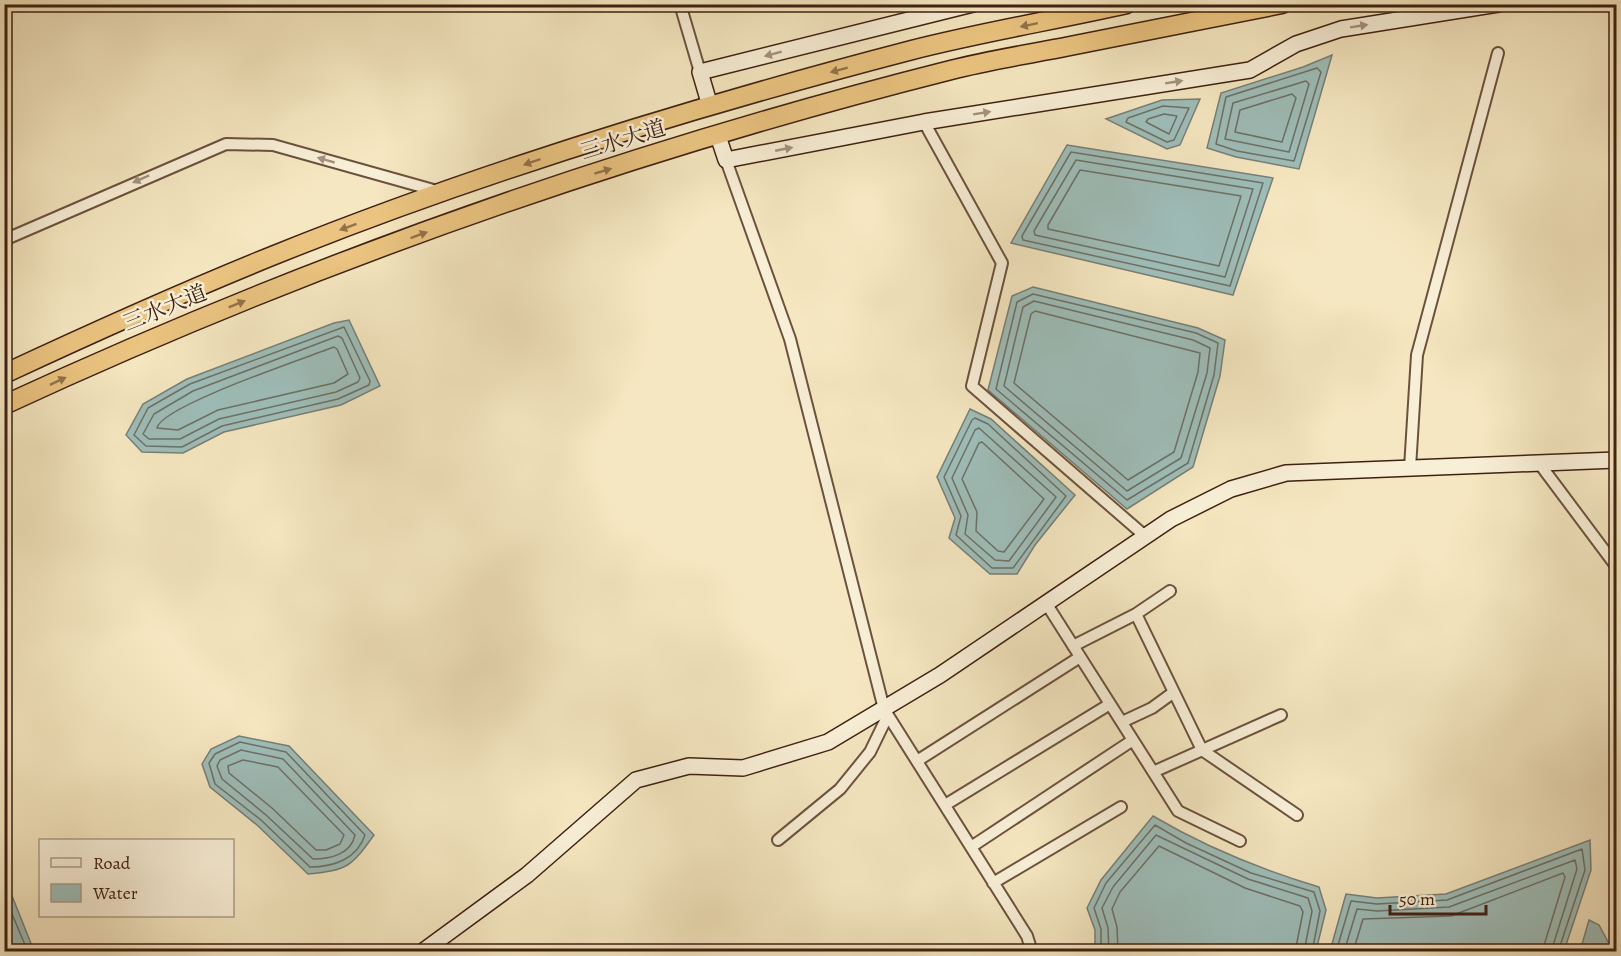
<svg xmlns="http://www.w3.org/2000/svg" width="1621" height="956" font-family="Alegreya,'Noto Serif SC',serif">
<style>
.water{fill:#9ebeba;stroke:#787f77;stroke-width:1.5}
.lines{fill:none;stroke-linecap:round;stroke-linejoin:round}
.shore{stroke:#6e7066;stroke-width:1.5}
.street-casing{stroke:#6c523e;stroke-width:14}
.secondary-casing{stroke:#3f2112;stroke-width:18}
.highway-casing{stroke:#3f2112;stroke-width:21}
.street{stroke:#f8efd7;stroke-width:10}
.secondary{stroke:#f8efd7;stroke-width:15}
.highway{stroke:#eac480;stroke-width:18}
.oneway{fill:#947249}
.oneway2{fill:#a5927e}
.labels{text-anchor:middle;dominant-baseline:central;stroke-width:5;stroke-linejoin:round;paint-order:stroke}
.street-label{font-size:22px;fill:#3f2112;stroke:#f8efd7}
</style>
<rect width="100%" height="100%" fill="#f5e7c1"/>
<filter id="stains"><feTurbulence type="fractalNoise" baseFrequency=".00333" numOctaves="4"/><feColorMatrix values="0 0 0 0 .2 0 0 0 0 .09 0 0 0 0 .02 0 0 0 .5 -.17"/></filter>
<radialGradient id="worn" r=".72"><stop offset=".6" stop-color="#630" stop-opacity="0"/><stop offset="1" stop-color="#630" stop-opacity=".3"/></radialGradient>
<path class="water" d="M 1332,55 L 1299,169 L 1236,157 L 1207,148 L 1221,93 L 1303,67 Z
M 1200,99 L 1180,145 L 1167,149 L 1106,119 L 1162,100 Z
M 1067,145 L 1273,178 L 1233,295 L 1011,243 Z
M 1033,287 L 1198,328 L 1225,340 L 1220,376 L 1193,467 L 1127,509 L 988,390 L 1012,296 Z
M 349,320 L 380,386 L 341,405 L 224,432 L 183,453 L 142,452 L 126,435 L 143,404 L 187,379 L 334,323 Z
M 970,409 L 991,419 L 1075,495 L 1035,545 L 1017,574 L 990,574 L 949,538 L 955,518 L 937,477 Z
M 239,736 L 289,746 L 374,835 C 351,867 348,870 308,874 L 257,825 L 210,787 L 202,764 L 211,749 Z
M 1153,816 C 1207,848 1259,869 1319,887 L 1326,910 L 1316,951 L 1095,951 L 1095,930 L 1087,908 L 1101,880 Z
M 1590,840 L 1591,870 L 1564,951 L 1330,951 L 1346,894 L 1377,898 L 1446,894 Z
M 5,886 L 10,891 L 34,951 L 5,951 Z
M 1589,920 L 1599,925 L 1613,951 L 1580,951 Z"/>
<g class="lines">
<path class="shore" d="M 1317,68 L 1321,72 L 1294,161 L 1237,151 L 1216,144 L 1226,97 Z
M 1306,81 L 1309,84 L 1289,152 L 1225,139 L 1233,103 Z
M 1292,94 L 1296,98 L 1282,142 L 1235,132 L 1240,110 Z
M 1163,106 L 1189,108 L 1174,140 L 1167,142 L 1126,122 L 1128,118 Z
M 1164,114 L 1177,116 L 1169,134 L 1146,122 L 1148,119 Z
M 1071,152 L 1263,183 L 1230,286 L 1023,240 L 1022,236 Z
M 1076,160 L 1253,189 L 1225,277 L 1035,235 L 1034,231 Z
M 1080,170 L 1241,196 L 1219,266 L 1048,229 L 1048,225 Z
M 1033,294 L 1196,333 L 1218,343 L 1214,375 L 1188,463 L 1127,500 L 996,389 L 1017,302 Z
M 1034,301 L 1193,340 L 1210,348 L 1207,373 L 1181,458 L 1127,491 L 1004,386 L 1023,307 Z
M 1035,311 L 1200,353 L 1198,372 L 1174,452 L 1128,480 L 1014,383 L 1031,314 Z
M 344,327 L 370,381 L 369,385 L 338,399 L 222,426 L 182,447 L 146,446 L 134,435 L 148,408 L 190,384 Z
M 338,336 L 342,338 L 360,378 L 358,382 L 336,392 L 219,419 L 180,439 L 149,439 L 143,434 L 154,414 L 193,391 Z
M 334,347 L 337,349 L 348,374 L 334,383 L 218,410 L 178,430 L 157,428 C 161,406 306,358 334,347 Z
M 975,418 L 988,424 L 1066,496 L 1013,568 L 992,568 L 956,535 L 961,516 L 944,477 L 972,420 Z
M 979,428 L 1056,497 L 1009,561 L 995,560 L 965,534 L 968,515 L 952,478 L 975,430 Z
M 982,442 L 1044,499 L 1004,552 L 998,551 L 976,531 L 977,512 L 962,479 L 979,443 Z
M 240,742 L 286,752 L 365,835 C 357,859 334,867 310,867 L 261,820 L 215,784 L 209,763 L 215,754 Z
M 241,750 L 283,759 L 355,835 C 351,854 331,859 313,859 L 266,815 L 222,779 L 217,766 L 220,760 Z
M 243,760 L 278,767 L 344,835 L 340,844 L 326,850 L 316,850 L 272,808 L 229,773 L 228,766 Z
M 4,895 L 28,952
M 1101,952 L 1101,929 L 1094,908 L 1106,883 L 1155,825 L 1186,843 L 1251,873 L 1314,892 L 1320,911 L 1312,952
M 1109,952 L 1108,928 L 1102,908 L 1113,887 L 1156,835 L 1248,879 L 1308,898 L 1312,911 L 1304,952
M 1118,952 L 1117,927 L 1112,909 L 1120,892 L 1159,846 L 1245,888 L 1300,906 L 1303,912 L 1295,952
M 1336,952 L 1351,901 L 1377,904 L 1447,900 L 1582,849 L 1585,870 L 1558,952
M 1344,952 L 1357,909 L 1377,911 L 1449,907 L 1575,860 L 1577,869 L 1551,952
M 1353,952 L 1363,919 L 1451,916 L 1563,873 L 1565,877 L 1542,952"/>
<g class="street-casing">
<path id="street" d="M 680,4 L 700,72
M 924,122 L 1002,263 L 972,386 L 1145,536
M 726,160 L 790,339 L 884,709 L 1027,936 L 1032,952
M 4,240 L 226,144 L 273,145 L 437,191
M 1539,463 L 1616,566
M 1410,468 L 1417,355 L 1498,53
M 1046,603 L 1178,811 L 1240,841
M 1136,614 L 1202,750 L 1297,815
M 1073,646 L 1136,614 L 1170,591
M 1122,722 L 1152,708 L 1174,692
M 917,761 L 1080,657
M 1153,772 L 1281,715
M 945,805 L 1110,704
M 778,840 L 840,789 L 870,752 L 888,715
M 971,847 L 1133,740
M 993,883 L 1121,807"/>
</g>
<g class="secondary-casing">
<path id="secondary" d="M 710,106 L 700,72 L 973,4
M 718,136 L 726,160 L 924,122 L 1250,70 L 1296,44 L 1341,29 L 1498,4
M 422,952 L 527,875 L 636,780 L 689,766 L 743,768 L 828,742 L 940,675 L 1171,519 L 1231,489 L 1286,473 L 1616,460"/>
</g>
<g class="highway-casing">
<path id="highway" d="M 4,374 C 94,332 185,291 277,254 C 483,171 697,106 912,50 C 982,32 1056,20 1127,4
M 4,405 C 308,264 626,152 951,70 C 990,60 1030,54 1070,46 C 1141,32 1211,18 1282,4"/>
</g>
<use href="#street" class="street"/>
<use href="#secondary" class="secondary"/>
<use href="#highway" class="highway"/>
</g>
<defs><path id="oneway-solid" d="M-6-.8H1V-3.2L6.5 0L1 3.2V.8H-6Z" transform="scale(1.5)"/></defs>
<g class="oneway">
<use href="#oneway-solid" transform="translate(1029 25) rotate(168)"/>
<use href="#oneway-solid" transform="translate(839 70) rotate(165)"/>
<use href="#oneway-solid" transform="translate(532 162) rotate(161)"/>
<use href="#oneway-solid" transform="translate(603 171) rotate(-17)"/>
<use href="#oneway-solid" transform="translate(348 227) rotate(160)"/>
<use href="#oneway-solid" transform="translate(419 235) rotate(-20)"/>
<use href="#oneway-solid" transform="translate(237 304) rotate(-22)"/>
<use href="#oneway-solid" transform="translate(58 381) rotate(-25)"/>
</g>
<g class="oneway2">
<use href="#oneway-solid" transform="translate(1359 26) rotate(-9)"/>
<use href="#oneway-solid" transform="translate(773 54) rotate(165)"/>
<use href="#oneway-solid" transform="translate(1174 82) rotate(-9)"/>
<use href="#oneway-solid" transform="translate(982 113) rotate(-9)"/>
<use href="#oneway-solid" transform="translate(784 149) rotate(-11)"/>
<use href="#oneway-solid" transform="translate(326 160) rotate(-164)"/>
<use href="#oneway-solid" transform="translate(141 179) rotate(156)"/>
</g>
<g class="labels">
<g class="street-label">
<text transform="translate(623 140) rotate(-17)">三水大道</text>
<text transform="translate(165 308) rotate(-22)">三水大道</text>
</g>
</g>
<rect width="1621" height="956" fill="none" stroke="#f5e7c1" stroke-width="24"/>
<rect x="6" y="6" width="1609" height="944" fill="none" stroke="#3f2112" stroke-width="3"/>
<rect x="12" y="12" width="1597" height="932" fill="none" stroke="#3f2112" stroke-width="1.5"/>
<rect x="39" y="839" width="195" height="78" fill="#f8efd7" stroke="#ae9d88" stroke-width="1.5"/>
<rect x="51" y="858" width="30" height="9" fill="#f8efd7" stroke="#ae9d88" stroke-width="1.5"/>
<text x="93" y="869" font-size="18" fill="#3f2112">Road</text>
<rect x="51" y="884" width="30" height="18" fill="#9ebeba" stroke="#ae9d88" stroke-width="1.5"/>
<text x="93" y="899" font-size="18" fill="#3f2112">Water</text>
<path d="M1390 905v9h96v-9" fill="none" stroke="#3f2112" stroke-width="3"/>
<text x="1399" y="905" font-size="18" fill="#3f2112" stroke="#f8efd7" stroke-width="4.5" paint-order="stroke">50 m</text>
<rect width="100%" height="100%" filter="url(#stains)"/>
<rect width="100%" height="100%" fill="url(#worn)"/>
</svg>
